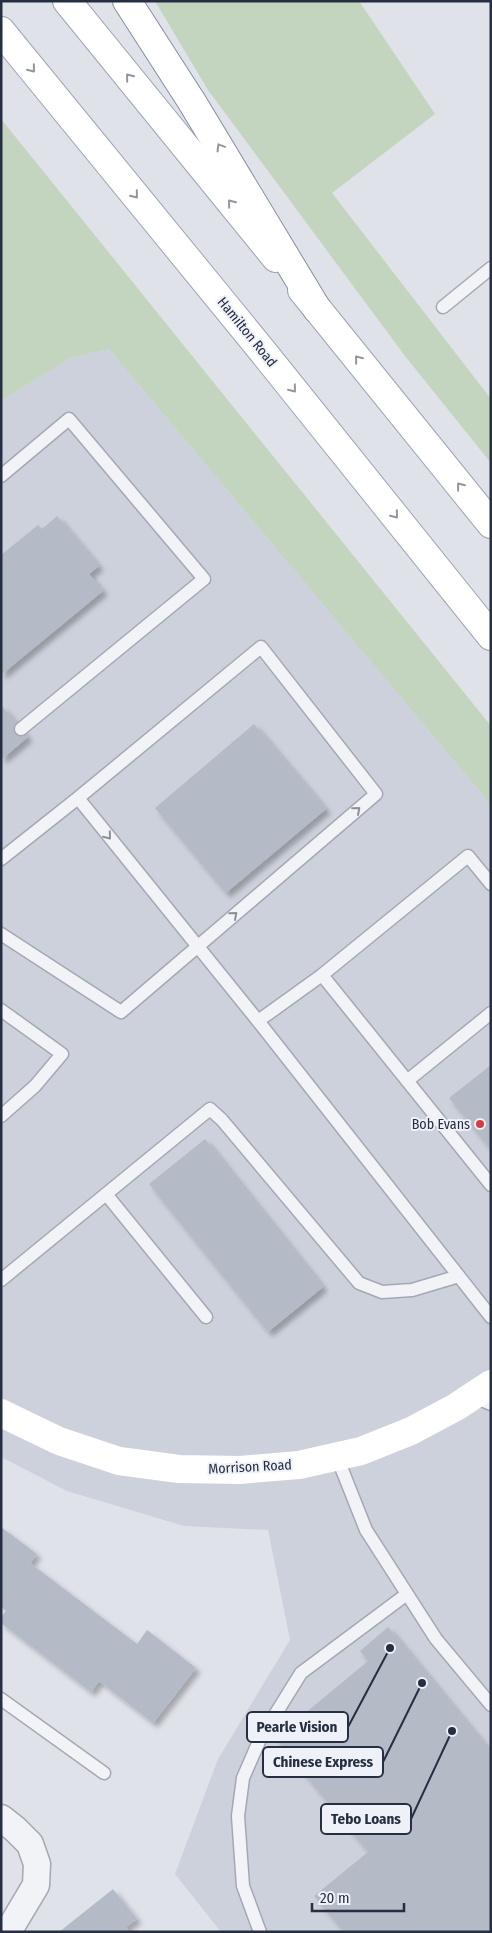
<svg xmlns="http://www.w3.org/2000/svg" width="492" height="1933" font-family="'Fira Sans Condensed',sans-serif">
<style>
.built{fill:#ccd1db}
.green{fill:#c3d4bf}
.building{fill:#b5bbc6;filter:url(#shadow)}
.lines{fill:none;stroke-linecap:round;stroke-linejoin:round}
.service-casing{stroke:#a4a8b3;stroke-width:15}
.minor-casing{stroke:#a4a8b3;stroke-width:29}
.primary-casing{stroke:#9da5b6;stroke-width:30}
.motorway-casing{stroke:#858ea1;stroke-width:30}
.service{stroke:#f2f3f7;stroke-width:12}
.minor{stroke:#f2f3f7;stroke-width:26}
.secondary{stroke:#fff;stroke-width:28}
.primary{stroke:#fff;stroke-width:28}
.motorway{stroke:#fff;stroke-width:28}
.oneway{stroke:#9296a0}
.oneway2{stroke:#8c909c}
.poi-dot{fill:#d83a46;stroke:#eef1f7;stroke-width:2}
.labels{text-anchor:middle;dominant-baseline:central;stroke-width:4;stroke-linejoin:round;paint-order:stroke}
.street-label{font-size:14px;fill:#262e41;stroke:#eef1f7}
.poi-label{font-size:14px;fill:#262e41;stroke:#eef1f7;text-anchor:end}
.leader{fill:none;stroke:#262e41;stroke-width:2}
.callout-dot{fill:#262e41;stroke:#eef1f7;stroke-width:2}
.callout{fill:#eef1f7;stroke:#262e41;stroke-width:2}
.callout-label{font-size:15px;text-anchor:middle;font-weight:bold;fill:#262e41}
</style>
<defs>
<filter id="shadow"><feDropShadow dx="4.5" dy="4.5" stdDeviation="2.5" flood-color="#0004"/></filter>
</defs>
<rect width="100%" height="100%" fill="#dfe2e9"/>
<path class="built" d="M 109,349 L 491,805 L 491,1932 L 221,1932 L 175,1874 L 218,1759 L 290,1640 L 268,1530 L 184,1526 L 67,1491 L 1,1457 L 1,401 L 70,358 Z"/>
<path class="green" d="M 155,1 L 359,1 L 435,114 L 332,193 L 491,399 L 491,463 L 405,356 L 208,90 Z
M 1,119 L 491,726 L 491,805 L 109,349 L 70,358 L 1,401 Z"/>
<path class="building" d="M 57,516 L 99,566 L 89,574 L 103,591 L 1,675 L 1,555 L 38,525 L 42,529 Z
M 1,705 L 28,737 L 1,760 Z
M 254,724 L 326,809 L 226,893 L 155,808 Z
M 491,1065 L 491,1150 L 449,1098 Z
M 205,1139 L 323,1287 L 268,1332 L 149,1184 Z
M 1,1527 L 37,1554 L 30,1563 L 137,1644 L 147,1630 L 196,1668 L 153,1723 L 99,1681 L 91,1692 L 1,1623 L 1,1617 L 6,1611 L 1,1607 Z
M 388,1627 L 491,1752 L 491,1932 L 344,1932 L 314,1896 L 368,1852 L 275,1738 L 368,1661 L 360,1651 Z
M 113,1889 L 137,1919 L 126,1927 L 129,1932 L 59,1932 Z"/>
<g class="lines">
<g class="service-casing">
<path id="service" d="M 443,307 L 491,268
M 1,476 L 69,419 L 204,579 L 21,729
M 78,798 L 258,1021
M 1,859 L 78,798 L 261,647 L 376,794 L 121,1012 L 1,934
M 491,884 L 468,856 L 322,975 L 258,1021 L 491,1317
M 322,975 L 491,1185
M 1,1010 L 62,1054 L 35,1086 L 1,1116
M 407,1081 L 491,1013
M 106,1194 L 206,1317
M 1,1280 L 210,1109 L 222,1120 L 359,1283 L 382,1292 L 412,1290 L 459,1276
M 472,1396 L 491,1404
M 337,1457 L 366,1530 L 436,1639 L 491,1705
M 1,1699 L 104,1773
M 260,1932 L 243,1886 L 238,1816 L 243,1778 L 260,1739 L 301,1673 L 407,1594"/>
</g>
<g class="minor-casing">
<path id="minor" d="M 1,1818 L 15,1829 L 30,1844 L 37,1864 L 36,1885 L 8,1932"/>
</g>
<g class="primary-casing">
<path id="primary" d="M 67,1 L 276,258
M 1,31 L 264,353 L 491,636
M 302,290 L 491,524"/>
</g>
<g class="motorway-casing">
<path id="motorway" d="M 127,1 L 192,102 L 317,309"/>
</g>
<use href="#service" class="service"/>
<use href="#minor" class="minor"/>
<path class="secondary" d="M 1,1413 L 59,1441 L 119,1461 L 179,1469 L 240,1470 L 299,1465 L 361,1451 L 411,1431 L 456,1407 L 491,1384"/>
<use href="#primary" class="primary"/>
<use href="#motorway" class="motorway"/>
</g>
<defs><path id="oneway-chevron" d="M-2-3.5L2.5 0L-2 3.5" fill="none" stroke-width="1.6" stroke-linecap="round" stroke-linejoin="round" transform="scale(1.25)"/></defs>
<g class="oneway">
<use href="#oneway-chevron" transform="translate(32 69) rotate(51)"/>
<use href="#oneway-chevron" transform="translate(129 77) rotate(-129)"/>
<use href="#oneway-chevron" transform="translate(220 147) rotate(-121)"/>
<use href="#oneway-chevron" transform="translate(135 195) rotate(51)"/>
<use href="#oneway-chevron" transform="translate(231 203) rotate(-129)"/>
<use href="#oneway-chevron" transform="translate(358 359) rotate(-129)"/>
<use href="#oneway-chevron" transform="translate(293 389) rotate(51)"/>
<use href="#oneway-chevron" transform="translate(460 486) rotate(-128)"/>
<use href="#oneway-chevron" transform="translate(395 515) rotate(51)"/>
</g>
<g class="oneway2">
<use href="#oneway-chevron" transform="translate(357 810) rotate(-41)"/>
<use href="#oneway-chevron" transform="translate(108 836) rotate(51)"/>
<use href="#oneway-chevron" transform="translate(234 915) rotate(-41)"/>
</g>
<circle class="poi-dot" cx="480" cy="1124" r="5"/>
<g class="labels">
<g class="street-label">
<text transform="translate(247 332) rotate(51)">Hamilton Road</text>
<text transform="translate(250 1467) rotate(-3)">Morrison Road</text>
</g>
<g class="poi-label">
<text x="470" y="1124">Bob Evans</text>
</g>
</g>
<path class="leader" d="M390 1648L348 1727M422 1683L383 1762M452 1731L411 1819"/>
<g class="callout-dot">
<circle cx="390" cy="1648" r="5"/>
<circle cx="422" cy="1683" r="5"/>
<circle cx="452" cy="1731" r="5"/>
</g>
<g class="callout">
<rect x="247" y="1712" width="101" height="30" rx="5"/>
<rect x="263" y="1747" width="120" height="30" rx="5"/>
<rect x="321" y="1804" width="90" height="30" rx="5"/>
</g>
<g class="callout-label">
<text x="297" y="1732">Pearle Vision</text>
<text x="323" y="1767">Chinese Express</text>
<text x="366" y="1824">Tebo Loans</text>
</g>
<rect width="492" height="1933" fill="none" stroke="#262e41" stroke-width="5"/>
<path d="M312 1903v8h92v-8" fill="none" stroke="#262e41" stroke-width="2.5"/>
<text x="320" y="1903" font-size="15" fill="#262e41" stroke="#eef1f7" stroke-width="4" paint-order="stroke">20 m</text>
</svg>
